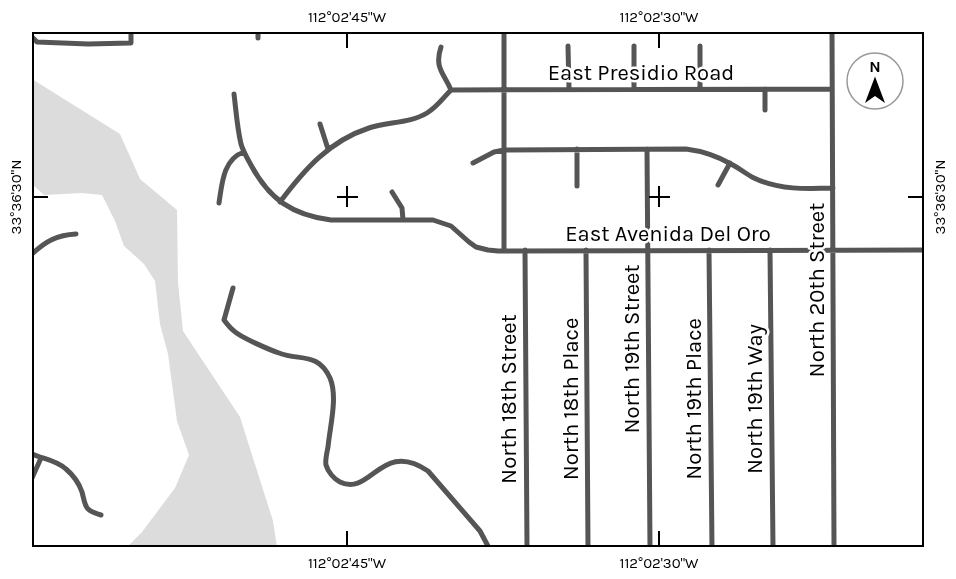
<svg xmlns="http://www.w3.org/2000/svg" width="956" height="579" font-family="Karla,sans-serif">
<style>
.green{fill:#dcdcdc}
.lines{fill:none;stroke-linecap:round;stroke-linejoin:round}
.street{stroke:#555;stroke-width:5}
.ticks{fill:none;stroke:#000;stroke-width:2}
.labels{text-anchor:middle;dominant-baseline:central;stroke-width:5;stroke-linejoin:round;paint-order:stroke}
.street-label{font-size:22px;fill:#000;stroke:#fff}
.neatline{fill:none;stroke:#000;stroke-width:2}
.ticks-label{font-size:15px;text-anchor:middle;fill:#000}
</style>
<rect width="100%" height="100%" fill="#fff"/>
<path class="green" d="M 32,79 L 120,134 L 140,179 L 177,210 L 178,283 L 183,331 L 240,417 L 273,521 L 277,547 L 127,547 L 142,532 L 175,488 L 189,455 L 177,421 L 168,354 L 160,324 L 155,281 L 144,264 L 124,246 L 115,221 L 102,195 L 82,193 L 44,195 L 32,184 Z"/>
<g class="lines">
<path class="street" d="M 832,32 L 834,548
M 32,37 L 37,42 L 88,44 L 131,43 L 131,32
M 258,38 L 258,32
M 568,46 L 569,89
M 634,46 L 634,89
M 441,47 C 434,68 444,73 451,90
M 700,89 L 700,46
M 451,90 L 832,89
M 234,94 C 236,110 237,127 241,144 C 243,151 247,158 251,165 C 269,199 292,215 331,220 L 433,220 L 451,226 L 469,242 L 476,247 L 488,250 L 498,251 L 924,250
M 765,110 L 765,89
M 320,124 L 328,149
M 647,149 L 650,548
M 473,163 L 494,152 L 504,150 L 686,149 C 702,151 717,156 731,164 C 739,168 746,174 754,178 C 779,190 806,189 833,188
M 718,185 L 730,163
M 577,186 L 577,149
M 392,192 L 402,208 L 403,220
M 280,202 C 304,170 329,141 369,128 C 387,122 411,123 427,113 C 437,107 443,98 451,90
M 219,203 C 222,184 223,159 244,152
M 504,250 L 504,32
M 525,250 L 527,548
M 586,250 L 588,548
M 709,250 L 712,548
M 770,250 L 773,548
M 32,254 C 46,241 57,235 76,234
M 233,288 L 224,320 C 227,324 230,328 234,331 C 240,337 270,350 279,353 C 300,361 318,352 330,378 C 338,397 330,426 328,447 C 327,452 325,460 326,465 C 328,472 334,479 340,482 C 371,497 381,439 428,471 L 480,531 L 489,548
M 32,454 C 43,459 56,460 66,469 C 73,475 79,483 82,492 C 86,507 84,510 101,515
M 32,478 L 41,458"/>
</g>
<path class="ticks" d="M 347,33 L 347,48M 659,33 L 659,48M 347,186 L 347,207M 659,186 L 659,207M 33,197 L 48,197M 337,197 L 358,197M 649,197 L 670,197M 908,197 L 923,197M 347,531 L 347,546M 659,531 L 659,546"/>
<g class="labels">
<g class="street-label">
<text x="641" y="73">East Presidio Road</text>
<text x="668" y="234">East Avenida Del Oro</text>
<text transform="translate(817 290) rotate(-90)">North 20th Street</text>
<text transform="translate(632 349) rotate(-90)">North 19th Street</text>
<text transform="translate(509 399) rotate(-90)">North 18th Street</text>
<text transform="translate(571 399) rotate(-90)">North 18th Place</text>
<text transform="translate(694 399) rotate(-90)">North 19th Place</text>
<text transform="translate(755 399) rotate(-90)">North 19th Way</text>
</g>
</g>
<rect width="956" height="579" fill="none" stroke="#ffffff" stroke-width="66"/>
<g transform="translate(875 81)"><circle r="28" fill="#ffffff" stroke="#999999" stroke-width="1.5"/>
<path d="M0-4.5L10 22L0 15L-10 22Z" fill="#000000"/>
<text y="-9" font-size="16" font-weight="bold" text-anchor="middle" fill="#000000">N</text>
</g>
<rect x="33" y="33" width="890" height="513" class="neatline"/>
<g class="ticks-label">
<text x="347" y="22">112°02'45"W</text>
<text x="659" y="22">112°02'30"W</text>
<text transform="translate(16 197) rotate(-90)" y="5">33°36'30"N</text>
<text transform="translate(940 197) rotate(-90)" y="5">33°36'30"N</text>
<text x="347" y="568">112°02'45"W</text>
<text x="659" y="568">112°02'30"W</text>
</g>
</svg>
